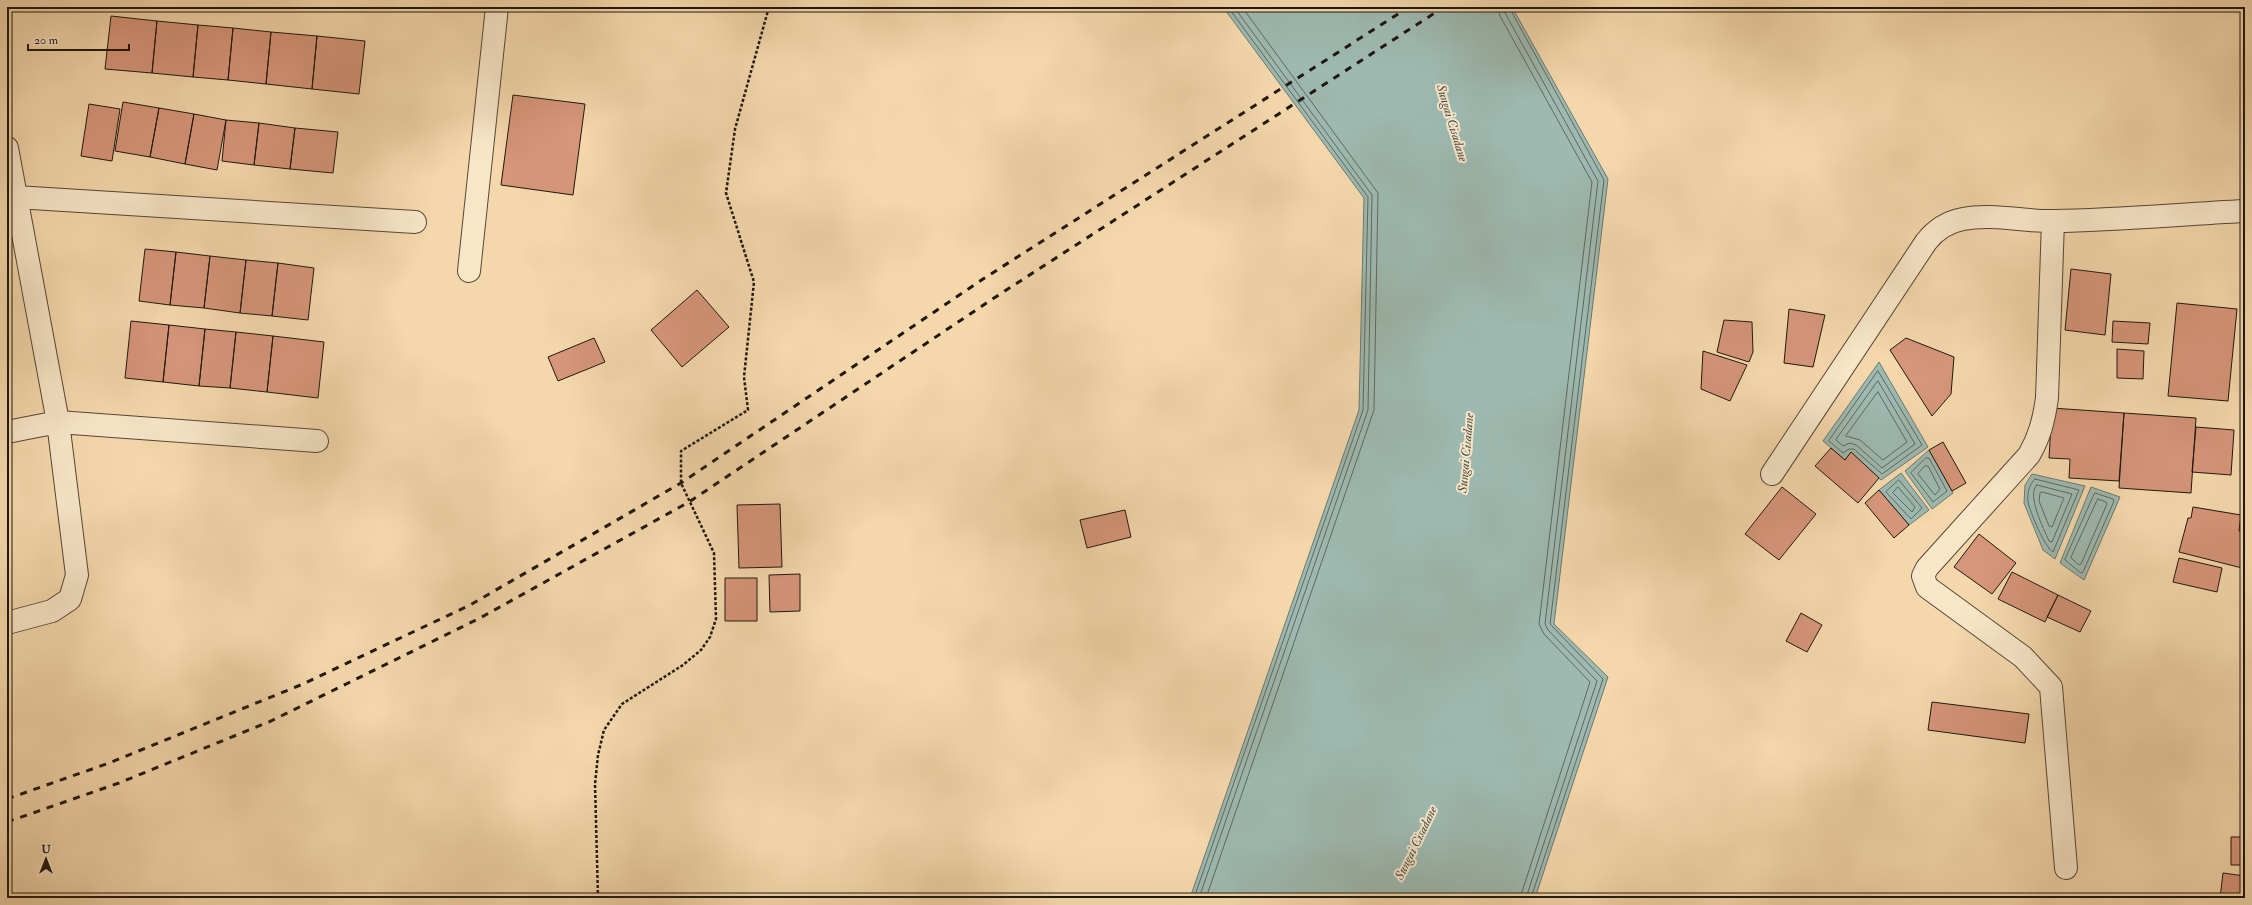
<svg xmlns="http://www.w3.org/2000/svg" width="2252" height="905" font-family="'IM FELL Double Pica',serif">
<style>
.water{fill:#9db9b0;stroke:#6b7870}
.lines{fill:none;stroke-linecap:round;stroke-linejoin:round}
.shore{stroke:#5e6860;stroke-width:1}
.building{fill:#d6967a;stroke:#20160f}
.minor-casing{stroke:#554636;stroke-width:24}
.path{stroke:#20160f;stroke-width:2.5;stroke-dasharray:3 2;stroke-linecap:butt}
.minor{stroke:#f8e6c9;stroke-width:22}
.rail{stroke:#20160f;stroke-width:3;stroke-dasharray:7 7;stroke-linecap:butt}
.labels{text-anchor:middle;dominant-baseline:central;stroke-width:4;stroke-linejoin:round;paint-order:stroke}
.water-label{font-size:13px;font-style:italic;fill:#4c4f47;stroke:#f8e6c9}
</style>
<rect width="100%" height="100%" fill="#f4d8ac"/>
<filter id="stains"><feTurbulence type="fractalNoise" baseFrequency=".005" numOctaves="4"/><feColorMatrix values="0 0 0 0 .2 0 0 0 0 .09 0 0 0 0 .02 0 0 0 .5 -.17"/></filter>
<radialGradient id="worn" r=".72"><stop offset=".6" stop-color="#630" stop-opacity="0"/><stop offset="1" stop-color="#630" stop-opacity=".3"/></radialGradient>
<path class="water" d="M 1223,7 L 1512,7 L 1608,179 L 1554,624 L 1608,677 L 1535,898 L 1190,898 L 1359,410 L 1364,198 Z
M 1879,362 L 1928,447 L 1881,480 L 1851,452 L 1845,460 L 1823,441 Z
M 1929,450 L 1953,493 L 1932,509 L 1905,471 Z
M 1901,473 L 1929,510 L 1909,525 L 1879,490 Z
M 2032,474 L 2085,486 L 2055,559 L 2043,550 L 2024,503 L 2025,485 Z
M 2091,487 L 2120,497 L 2084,580 L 2060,563 Z"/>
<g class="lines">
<path class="shore" d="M 1498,7 L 1500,16 L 1592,182 L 1539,624 L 1544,634 L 1590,682 L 1520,898
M 1504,7 L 1505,13 L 1598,181 L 1545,624 L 1548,630 L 1597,681 L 1526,898
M 1509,7 L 1604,180 L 1550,624 L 1603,679 L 1531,898
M 1878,371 L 1922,445 L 1882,474 L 1854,449 L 1849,449 L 1843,453 L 1829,441 Z
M 1878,381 L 1915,444 L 1882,468 L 1856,445 L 1850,443 L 1843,446 L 1836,440 Z
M 1878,392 L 1907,442 L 1883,460 L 1860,440 L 1846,436 Z
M 1926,458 L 1929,458 L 1947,491 L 1933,502 L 1911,473 Z
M 1925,466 L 1928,466 L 1940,489 L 1935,495 L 1918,474 Z
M 2035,479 L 2079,490 L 2053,552 C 2045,548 2030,512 2028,502 C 2027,494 2029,484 2035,479 Z
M 1899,480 L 1922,508 L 1911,519 L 1886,492 Z
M 2037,485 L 2072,494 L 2052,542 L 2049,541 C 2044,529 2026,495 2037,485 Z
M 1898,487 L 1915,507 L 1912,512 L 1893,493 Z
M 2042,492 L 2064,498 L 2052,527 L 2049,526 L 2039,501 L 2040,493 Z
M 2095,493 L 2113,499 L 2114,501 L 2083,572 L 2081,573 L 2065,560 Z
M 2098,499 L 2106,502 L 2107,504 L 2081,564 L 2079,565 L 2071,558 Z
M 1194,898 L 1363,410 L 1368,197 L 1228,7
M 1199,898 L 1368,410 L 1372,195 L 1234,7
M 1206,898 L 1374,410 L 1378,193 L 1242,7"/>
</g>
<path class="building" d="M 111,16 L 157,21 L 152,73 L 105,69 Z
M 157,21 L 198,25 L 193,77 L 152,73 Z
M 198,25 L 233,28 L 228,80 L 193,77 Z
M 233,28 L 271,32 L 266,84 L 228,80 Z
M 271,32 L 317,36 L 312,89 L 266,84 Z
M 317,36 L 365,41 L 359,94 L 312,89 Z
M 513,95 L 585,104 L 573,195 L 501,185 Z
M 123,102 L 159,108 L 150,157 L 115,151 Z
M 89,104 L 120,109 L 112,161 L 81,156 Z
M 159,108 L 194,114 L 185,164 L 150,157 Z
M 194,114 L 226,120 L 217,170 L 185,164 Z
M 226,120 L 259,123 L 254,165 L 222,161 Z
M 259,123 L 295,128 L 290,169 L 254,165 Z
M 295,128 L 338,132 L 333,173 L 290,169 Z
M 145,249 L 176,252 L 170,305 L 139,301 Z
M 176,252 L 210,256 L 204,308 L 170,305 Z
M 210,256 L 246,260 L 240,313 L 204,308 Z
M 246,260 L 278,263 L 272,316 L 240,313 Z
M 278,263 L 314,268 L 308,320 L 272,316 Z
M 2071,269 L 2111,274 L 2105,335 L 2065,330 Z
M 697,290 L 729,327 L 682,367 L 651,330 Z
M 2177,303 L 2237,309 L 2228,401 L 2168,396 Z
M 1789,309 L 1825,315 L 1813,367 L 1784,363 Z
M 1724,320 L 1752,322 L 1753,352 L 1749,362 L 1717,352 Z
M 131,321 L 169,325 L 163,382 L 125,378 Z
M 2113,321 L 2150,323 L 2148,344 L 2112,342 Z
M 169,325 L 205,329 L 199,386 L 163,382 Z
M 205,329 L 236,332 L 230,388 L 199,386 Z
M 236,332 L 273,336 L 267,392 L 230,388 Z
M 273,336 L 324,342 L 318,398 L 267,392 Z
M 594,338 L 605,362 L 558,381 L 548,357 Z
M 1906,338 L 1954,357 L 1951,394 L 1932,416 L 1890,350 Z
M 2117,349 L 2144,351 L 2143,379 L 2117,378 Z
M 1703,351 L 1747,365 L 1730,401 L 1701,389 Z
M 2052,408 L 2124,413 L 2119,481 L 2069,478 L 2070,459 L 2049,458 Z
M 2124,413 L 2196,418 L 2191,493 L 2119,488 Z
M 2196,427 L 2234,430 L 2231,475 L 2192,472 Z
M 1943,442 L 1966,483 L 1952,491 L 1929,450 Z
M 1831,448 L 1845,460 L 1851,452 L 1879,478 L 1858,503 L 1815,466 Z
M 1782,487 L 1816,514 L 1779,560 L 1745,534 Z
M 1879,490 L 1909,525 L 1894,538 L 1865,503 Z
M 780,504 L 782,567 L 739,568 L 737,505 Z
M 2193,507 L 2241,515 L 2239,531 L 2245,533 L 2245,557 L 2242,568 L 2179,552 L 2188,518 L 2191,518 Z
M 1125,510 L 1131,537 L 1087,548 L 1080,520 Z
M 1979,534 L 2016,563 L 1992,594 L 1954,567 Z
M 2179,558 L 2222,568 L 2217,592 L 2173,582 Z
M 2012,572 L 2058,595 L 2045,622 L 1998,599 Z
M 800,574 L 800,611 L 770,612 L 769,575 Z
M 725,578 L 757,578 L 757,621 L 725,621 Z
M 2058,595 L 2091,611 L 2080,632 L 2047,617 Z
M 1801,613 L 1822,625 L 1807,652 L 1786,641 Z
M 1932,702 L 2029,714 L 2025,743 L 1928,730 Z
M 2231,837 L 2245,837 L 2245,865 L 2231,865 Z
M 2223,873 L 2245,876 L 2245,898 L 2220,898 Z"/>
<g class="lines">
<g class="minor-casing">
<path id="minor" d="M 7,148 L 58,422 L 77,575 L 70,599 L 52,611 L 7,623
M 7,199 L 16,197 L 415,222
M 2053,221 L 2047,398 C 2044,419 2040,436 2029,455 L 1927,568 L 1923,576 L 1927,587 L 2023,657 L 2051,687 L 2066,868
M 469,271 L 497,7
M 7,432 L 58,422 L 317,441
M 1772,474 L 1926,242 C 1936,229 1947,222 1963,219 C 1993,213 2025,222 2054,221 C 2118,220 2182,214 2245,211"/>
</g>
<path class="path" d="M 598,898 L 595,784 L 598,755 L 604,730 L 622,704 L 683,665 L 701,650 L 710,637 L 716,619 L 714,553 L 681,483 L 681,451 L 748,410 L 744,377 L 754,282 L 726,193 L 735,129 L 769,7"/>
<use href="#minor" class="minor"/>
<path class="rail" d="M 7,799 L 109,763 L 303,684 L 470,605 L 681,483 L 983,279 L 1409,7
M 7,822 L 119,783 L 271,721 L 480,618 L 689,502 L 994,298 L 1444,7"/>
</g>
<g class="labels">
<g class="water-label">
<text transform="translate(1452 123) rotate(73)">Sungai Cisadane</text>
<text transform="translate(1466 453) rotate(-85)">Sungai Cisadane</text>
<text transform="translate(1416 843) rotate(-64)">Sungai Cisadane</text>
</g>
</g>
<rect width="2252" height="905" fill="none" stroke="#f4d8ac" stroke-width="24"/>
<rect x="8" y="8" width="2236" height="889" fill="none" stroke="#20160f" stroke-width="2"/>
<rect x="12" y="12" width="2228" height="881" fill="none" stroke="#20160f"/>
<g transform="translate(46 859)" stroke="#f8e6c9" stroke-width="3" paint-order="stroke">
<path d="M0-3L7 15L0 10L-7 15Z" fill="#20160f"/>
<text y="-6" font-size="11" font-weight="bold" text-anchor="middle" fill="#20160f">U</text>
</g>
<path d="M28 44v6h101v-6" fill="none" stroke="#20160f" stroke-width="2"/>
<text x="34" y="44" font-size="12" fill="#20160f" stroke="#f8e6c9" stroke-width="3" paint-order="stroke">20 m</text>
<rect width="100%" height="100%" filter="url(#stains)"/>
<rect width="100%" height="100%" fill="url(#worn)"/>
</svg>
